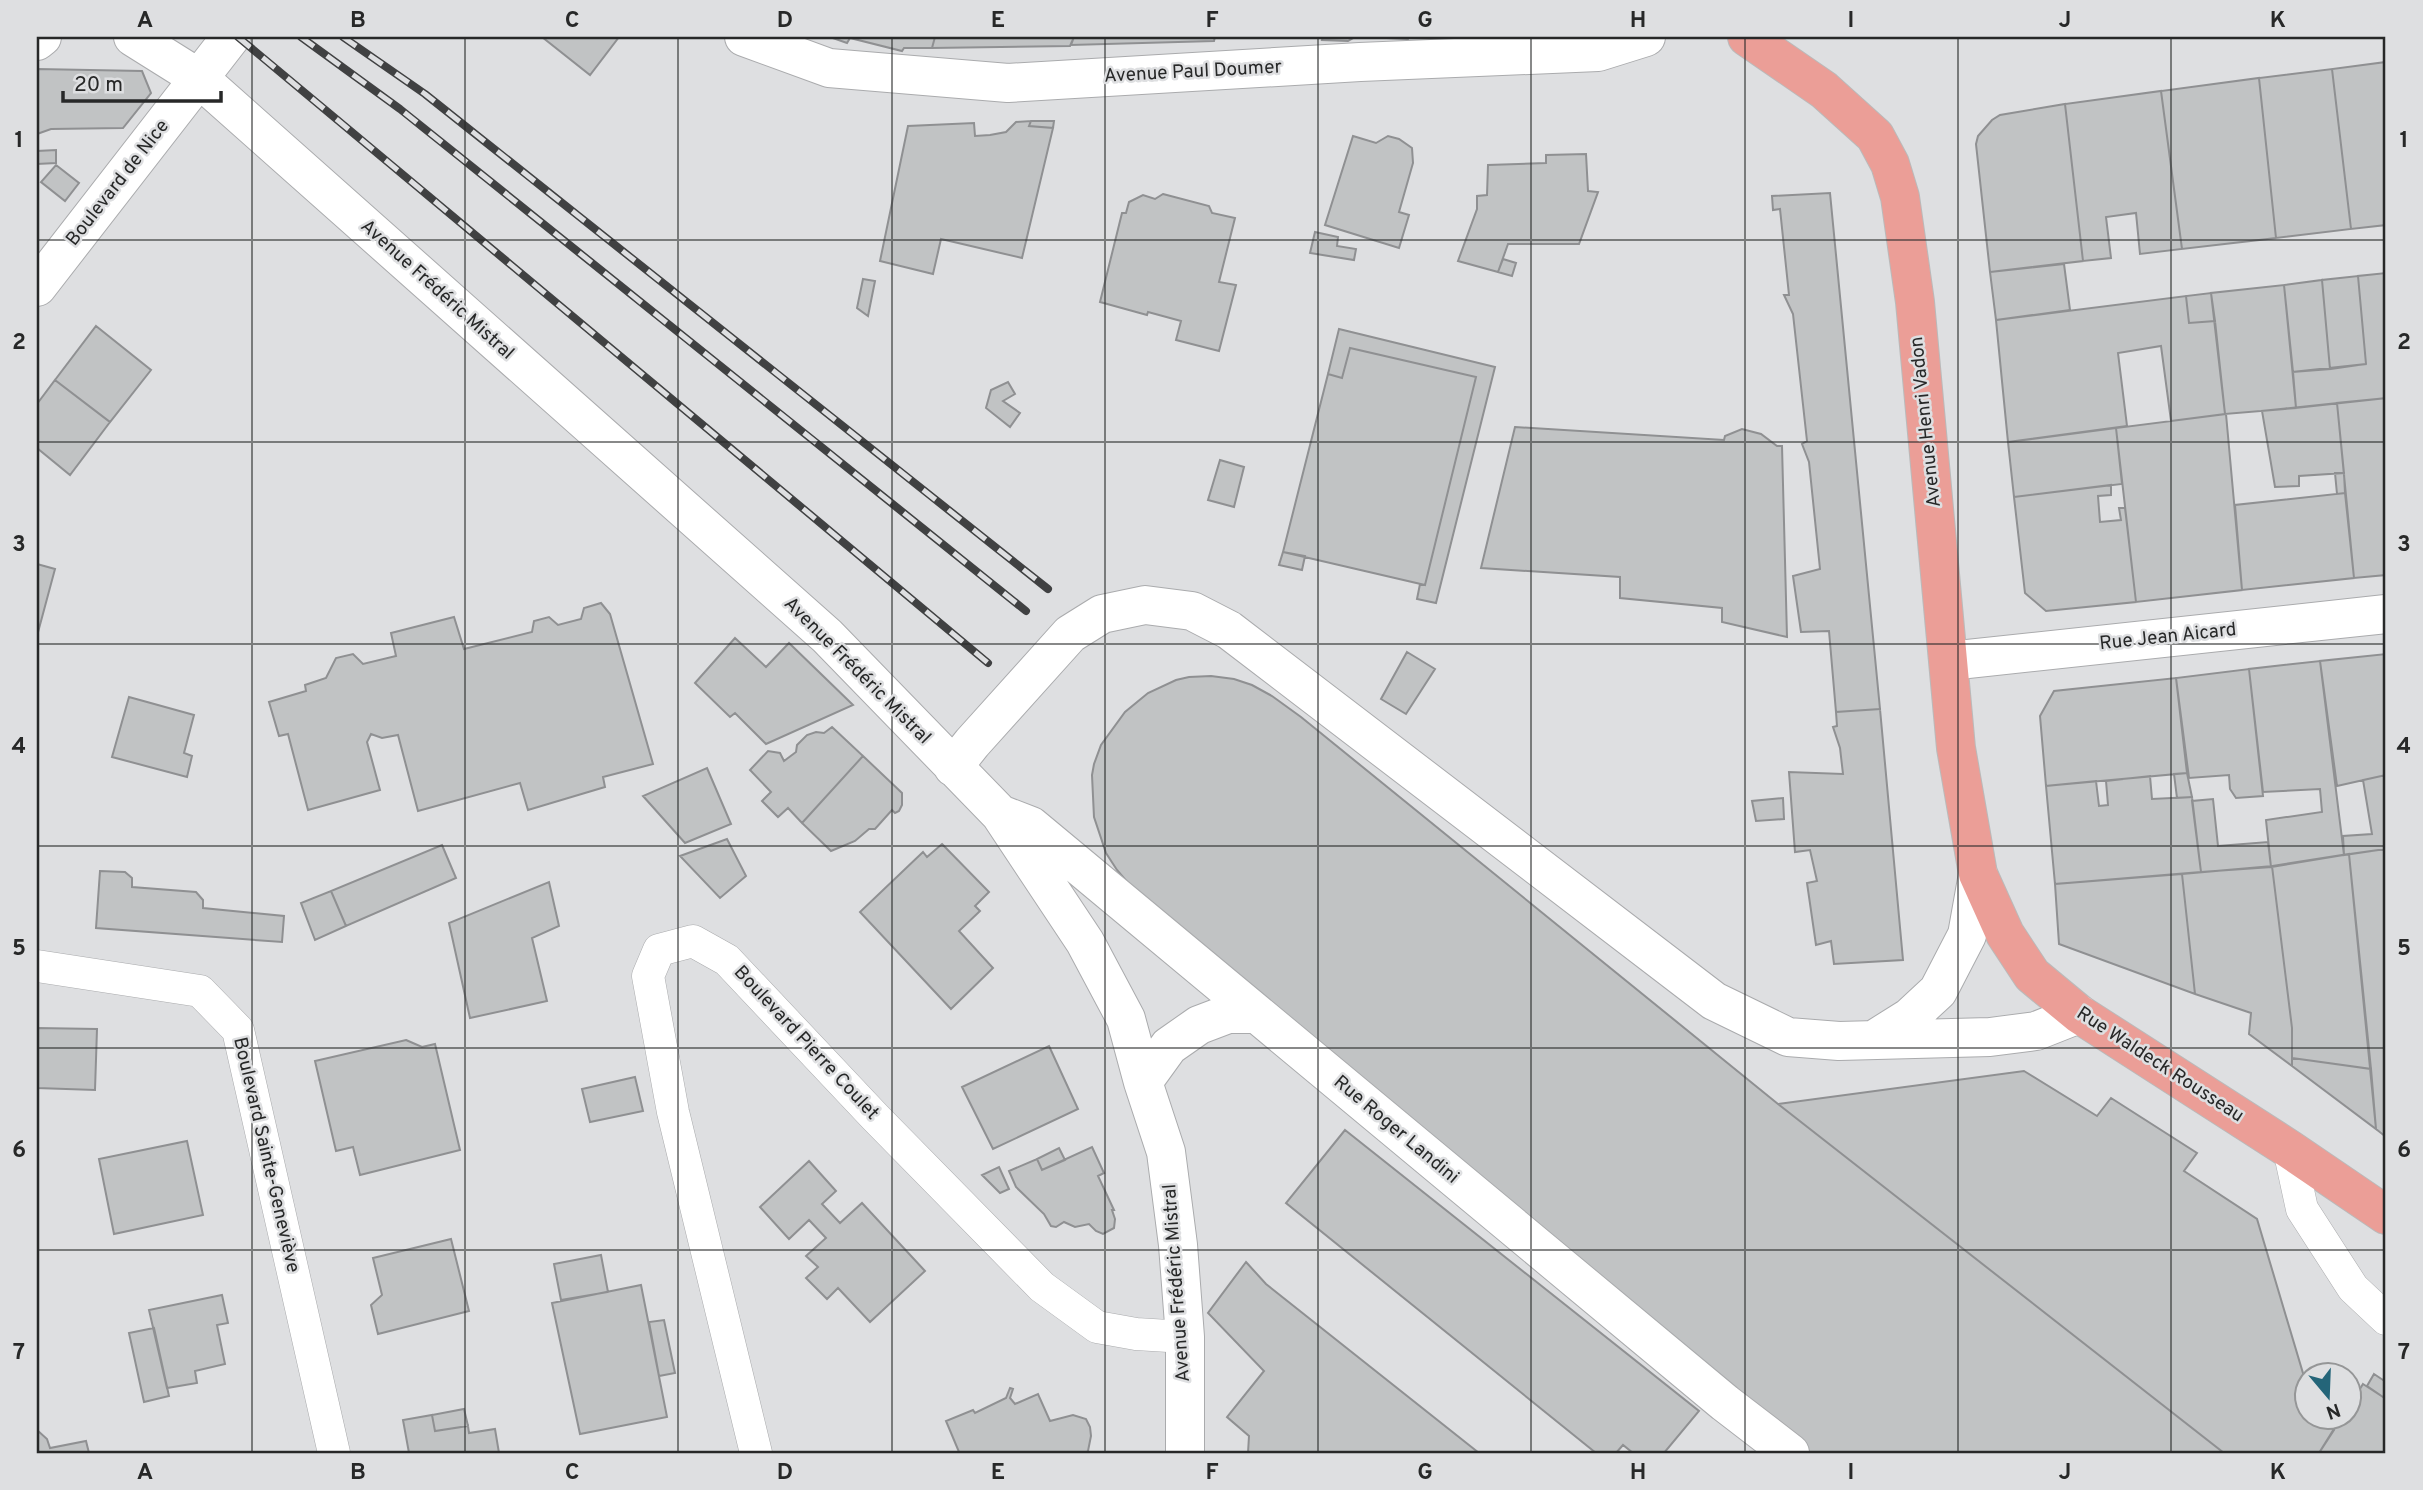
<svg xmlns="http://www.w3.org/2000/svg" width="2423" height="1490" font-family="Overpass,sans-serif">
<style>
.building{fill:#c1c3c4;stroke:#8f9092;stroke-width:2}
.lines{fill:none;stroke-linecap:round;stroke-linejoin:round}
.lane-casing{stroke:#aaabad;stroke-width:33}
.street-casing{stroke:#aaabad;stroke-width:40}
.primary-casing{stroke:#bababa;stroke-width:40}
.lane{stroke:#fff;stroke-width:32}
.street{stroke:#fff;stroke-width:38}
.primary{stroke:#eb9e97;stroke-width:38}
.rail-casing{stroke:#404142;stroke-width:8}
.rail{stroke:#dedfe1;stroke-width:5;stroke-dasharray:16;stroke-linecap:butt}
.grid{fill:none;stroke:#272828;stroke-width:2;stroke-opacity:0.55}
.labels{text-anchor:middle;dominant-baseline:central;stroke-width:5;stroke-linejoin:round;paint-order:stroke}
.street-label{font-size:19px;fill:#272828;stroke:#dedfe1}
.neatline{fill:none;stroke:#272828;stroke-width:2.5}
.grid-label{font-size:23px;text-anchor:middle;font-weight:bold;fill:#272828}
</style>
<rect width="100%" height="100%" fill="#dedfe1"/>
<path class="building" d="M 542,37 L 619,37 L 590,75 Z
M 830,37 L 935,37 L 932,48 L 904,48 L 902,51 L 850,38 L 847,43 Z
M 935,37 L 1074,37 L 1070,46 L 932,48 Z
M 1074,37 L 1215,37 L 1214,41 L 1071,45 Z
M 1323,37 L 1355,37 L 1348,41 L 1322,40 Z
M 1364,37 L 1409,37 L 1408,39 Z
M 2386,62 L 2386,225 L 2351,229 L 2332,69 Z
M 37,69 L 142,71 L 151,93 L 123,128 L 51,129 L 37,134 Z
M 2332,69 L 2351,229 L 2276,238 L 2259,78 Z
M 2259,78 L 2276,238 L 2182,249 L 2161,91 Z
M 2161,91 L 2182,249 L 2140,254 L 2136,213 L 2106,217 L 2111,258 L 2083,261 L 2065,104 Z
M 2065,104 L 2083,261 L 1990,272 L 1976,144 L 1978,136 L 1992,120 L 2000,115 Z
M 1031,121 L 1029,126 L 1053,128 L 1022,258 L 941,239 L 933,274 L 880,261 L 908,126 L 974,123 L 975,136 L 990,135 L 1006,132 L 1016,122 Z
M 1031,121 L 1054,121 L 1053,128 L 1029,126 Z
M 1353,136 L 1376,143 L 1388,136 L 1399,139 L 1412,148 L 1413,163 L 1399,212 L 1409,215 L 1399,248 L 1325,225 Z
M 56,150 L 56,163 L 37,164 L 37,151 Z
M 1586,154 L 1588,191 L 1598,192 L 1579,244 L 1508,244 L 1498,272 L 1458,261 L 1477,209 L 1477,196 L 1487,195 L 1488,165 L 1546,163 L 1546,155 Z
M 56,165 L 79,183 L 65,201 L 41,182 Z
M 1830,193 L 1880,709 L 1836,712 L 1829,631 L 1801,632 L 1793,576 L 1820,569 L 1809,462 L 1802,444 L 1807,441 L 1793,314 L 1784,295 L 1789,295 L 1780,209 L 1773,210 L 1772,196 Z
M 1163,194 L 1209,206 L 1212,213 L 1235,218 L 1219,282 L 1236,285 L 1219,351 L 1176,340 L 1181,321 L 1148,312 L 1147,315 L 1100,302 L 1122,213 L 1126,213 L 1129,202 L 1143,195 L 1155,199 Z
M 1315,232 L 1338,237 L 1337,246 L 1356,249 L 1354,260 L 1310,253 Z
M 1503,259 L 1516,263 L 1512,276 L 1498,272 Z
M 2064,264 L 2070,310 L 1996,320 L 1990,272 Z
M 2386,273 L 2386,398 L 2296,408 L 2293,372 L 2366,364 L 2358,276 Z
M 2358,276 L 2366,364 L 2330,369 L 2322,280 Z
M 863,279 L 875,281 L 868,316 L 857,308 Z
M 2322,280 L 2330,369 L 2293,372 L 2284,285 Z
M 2284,285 L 2296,408 L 2225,414 L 2211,293 Z
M 2211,293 L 2215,321 L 2189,323 L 2186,296 Z
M 2186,296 L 2189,323 L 2215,321 L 2225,414 L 2171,421 L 2161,346 L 2118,353 L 2127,426 L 2008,442 L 1996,320 Z
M 96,326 L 151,370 L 110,422 L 55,380 Z
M 1339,329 L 1495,367 L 1436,603 L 1417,599 L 1420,584 L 1425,585 L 1476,377 L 1350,348 L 1342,378 L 1328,374 Z
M 1350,348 L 1476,377 L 1425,585 L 1283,552 L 1328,374 L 1342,378 Z
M 55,380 L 110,422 L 70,475 L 37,448 L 37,404 Z
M 1008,382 L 1015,394 L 1003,401 L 1020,413 L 1010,427 L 986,408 L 991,390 Z
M 2386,398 L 2386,575 L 2354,578 L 2337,403 Z
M 2337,403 L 2344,473 L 2299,476 L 2299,486 L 2275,487 L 2262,411 Z
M 2226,414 L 2242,590 L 2136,602 L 2116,428 Z
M 1515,427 L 1724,440 L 1725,436 L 1742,429 L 1761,434 L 1777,446 L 1782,446 L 1787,637 L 1722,622 L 1722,608 L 1620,598 L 1620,577 L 1481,568 Z
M 2116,428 L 2122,484 L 2014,497 L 2008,442 Z
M 1220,460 L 1244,467 L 1234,507 L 1208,500 Z
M 2335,473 L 2344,473 L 2345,493 L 2337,494 Z
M 2111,485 L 2111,495 L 2098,496 L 2100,522 L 2121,520 L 2119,508 L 2125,508 L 2136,602 L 2046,611 L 2025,593 L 2014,497 Z
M 2345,493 L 2354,578 L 2242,590 L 2235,505 Z
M 1283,552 L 1305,556 L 1302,570 L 1279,565 Z
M 37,564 L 55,569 L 37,636 Z
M 601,603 L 610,614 L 653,764 L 603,777 L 605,787 L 528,810 L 520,783 L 418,811 L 398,735 L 382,738 L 371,734 L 367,742 L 380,790 L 308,810 L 288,734 L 279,736 L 269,702 L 306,691 L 305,685 L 326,678 L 336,658 L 353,654 L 363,664 L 396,656 L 391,633 L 454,617 L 464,649 L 532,632 L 534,621 L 549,617 L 558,625 L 581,619 L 584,608 Z
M 735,638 L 766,667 L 789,643 L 853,705 L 766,744 L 735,713 L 730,717 L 695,683 Z
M 1407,652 L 1435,669 L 1406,714 L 1381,699 Z
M 2386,654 L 2386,775 L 2337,786 L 2320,661 Z
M 2320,661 L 2344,855 L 2271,867 L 2266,820 L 2322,812 L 2320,789 L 2263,792 L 2249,669 Z
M 2249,669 L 2263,796 L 2236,798 L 2230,789 L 2229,775 L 2189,778 L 2176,678 Z
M 1211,676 L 1234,679 L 1252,685 L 1272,696 L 1301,717 L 1778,1104 L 2224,1453 L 1806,1453 L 1139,896 L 1117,870 L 1106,853 L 1094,817 L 1092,775 L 1094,764 L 1101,745 L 1125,712 L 1148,693 L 1176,680 L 1189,677 Z
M 2176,678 L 2187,773 L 2046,786 L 2040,716 L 2054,691 Z
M 129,697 L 194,715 L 184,753 L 192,756 L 187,777 L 112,757 Z
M 1880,709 L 1903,960 L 1834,964 L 1831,941 L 1816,945 L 1807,883 L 1817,881 L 1810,850 L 1795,852 L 1789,772 L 1843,774 L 1840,748 L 1833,727 L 1837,726 L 1836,712 Z
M 832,727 L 863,756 L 802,823 L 788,808 L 778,817 L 762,801 L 771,792 L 750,770 L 768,751 L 780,753 L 784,761 L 796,752 L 797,745 L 807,735 L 816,732 L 824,733 Z
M 863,756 L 902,793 L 902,805 L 899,811 L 895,813 L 892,810 L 875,829 L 869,829 L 855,841 L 831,851 L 802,823 Z
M 707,768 L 731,824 L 685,843 L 643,796 Z
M 2187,773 L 2192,797 L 2177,798 L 2174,774 Z
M 2386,775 L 2386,849 L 2344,855 L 2343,836 L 2372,834 L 2363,780 Z
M 2150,776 L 2152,799 L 2192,797 L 2201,872 L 2055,884 L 2046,786 L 2096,781 L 2099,806 L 2108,805 L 2106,781 Z
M 1783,798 L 1784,819 L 1756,821 L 1752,801 Z
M 2213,799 L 2218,846 L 2268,842 L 2271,867 L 2201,872 L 2192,801 Z
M 727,839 L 746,876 L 720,898 L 680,856 Z
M 942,844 L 989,892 L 975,906 L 980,911 L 959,931 L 993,968 L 951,1009 L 860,912 L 923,852 L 927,857 Z
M 442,845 L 456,878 L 346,926 L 331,891 Z
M 2386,849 L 2386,1137 L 2376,1129 L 2349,854 Z
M 2349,854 L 2371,1069 L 2292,1058 L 2292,1028 L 2272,866 Z
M 2272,866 L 2292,1028 L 2292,1066 L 2249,1034 L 2251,1013 L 2195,994 L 2182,874 Z
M 100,871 L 125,872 L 132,878 L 132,887 L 196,892 L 203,900 L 203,908 L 284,916 L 282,942 L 96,928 Z
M 2182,874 L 2195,994 L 2059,944 L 2055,884 Z
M 549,882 L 559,926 L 532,938 L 547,1001 L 470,1018 L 449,923 Z
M 331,891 L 346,926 L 315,940 L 301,903 Z
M 37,1028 L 97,1029 L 95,1090 L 37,1088 Z
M 406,1040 L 422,1047 L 435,1044 L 460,1150 L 360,1175 L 353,1147 L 336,1151 L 315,1061 Z
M 1049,1046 L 1078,1109 L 993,1149 L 962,1087 Z
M 2292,1058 L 2371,1069 L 2376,1129 L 2292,1066 Z
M 2024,1071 L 2097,1116 L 2111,1098 L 2197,1153 L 2184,1171 L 2257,1219 L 2308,1390 L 2308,1416 L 2316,1416 L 2334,1430 L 2319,1453 L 2224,1453 L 1778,1104 Z
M 635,1077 L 643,1111 L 590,1122 L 582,1089 Z
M 1345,1130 L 1699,1411 L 1664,1453 L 1633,1453 L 1623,1445 L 1616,1453 L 1596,1453 L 1286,1203 Z
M 187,1141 L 203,1215 L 114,1234 L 99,1159 Z
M 1092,1147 L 1104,1173 L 1098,1176 L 1114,1210 L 1112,1210 L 1115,1219 L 1114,1228 L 1103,1234 L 1096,1231 L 1089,1224 L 1075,1227 L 1064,1222 L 1056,1227 L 1051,1226 L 1044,1214 L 1016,1187 L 1009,1171 L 1037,1159 L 1042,1170 Z
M 1059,1148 L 1065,1160 L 1042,1170 L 1037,1159 Z
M 809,1161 L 836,1191 L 822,1204 L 840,1223 L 862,1203 L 925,1271 L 870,1322 L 838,1288 L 827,1299 L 806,1278 L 818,1267 L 806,1256 L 826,1238 L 809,1220 L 789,1239 L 760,1207 Z
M 999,1167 L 1009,1189 L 1000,1193 L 982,1175 Z
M 451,1239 L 469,1311 L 378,1334 L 371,1305 L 382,1295 L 373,1258 Z
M 601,1255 L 608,1292 L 561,1300 L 554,1264 Z
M 1246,1262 L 1266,1284 L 1479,1453 L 1248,1453 L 1249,1436 L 1227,1417 L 1264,1371 L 1208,1313 Z
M 641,1285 L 667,1417 L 580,1434 L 552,1303 Z
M 222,1295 L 228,1323 L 217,1325 L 225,1364 L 195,1371 L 197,1383 L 167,1388 L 149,1310 Z
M 664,1320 L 675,1373 L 659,1376 L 649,1322 Z
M 154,1328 L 169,1396 L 144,1402 L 129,1333 Z
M 2374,1374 L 2386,1382 L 2386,1399 L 2367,1386 Z
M 2363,1384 L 2386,1399 L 2386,1453 L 2319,1453 L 2342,1416 L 2350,1416 L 2350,1405 Z
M 1010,1388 L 1013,1389 L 1010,1398 L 1015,1404 L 1038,1394 L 1050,1421 L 1073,1415 L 1086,1419 L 1090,1427 L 1091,1436 L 1088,1451 L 1085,1453 L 959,1452 L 946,1421 L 973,1410 L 975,1413 L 1006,1398 Z
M 464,1409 L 468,1426 L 435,1431 L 432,1415 Z
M 432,1415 L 435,1431 L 468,1426 L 469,1433 L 495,1429 L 499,1453 L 409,1453 L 403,1420 Z
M 37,1430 L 47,1439 L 50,1448 L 86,1441 L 89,1453 L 37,1453 Z"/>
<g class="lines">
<g class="lane-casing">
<path id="lane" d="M 37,966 L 200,991 L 238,1030 L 334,1453
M 2289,1149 L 2302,1209 L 2353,1288 L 2386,1319
M 756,1453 L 673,1112 L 648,976 L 659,950 L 693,941 L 727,960 L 875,1117 L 1042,1287 L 1097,1327 L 1136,1334 L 1185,1337"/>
</g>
<g class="street-casing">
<path id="street" d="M 133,37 L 200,79 L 827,636 L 1000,814 L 1085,942 L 1126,1019 L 1143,1082 L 1166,1152 L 1178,1245 L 1185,1337 L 1185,1453
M 744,37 L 829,68 L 1008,83 L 1360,62 L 1598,52 L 1646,37
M 37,41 L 42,37
M 37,287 L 231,37
M 1949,661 L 2386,614
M 953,767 L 972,743 L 1070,634 L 1102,614 L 1145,605 L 1192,611 L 1229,630 L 1714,1001 L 1788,1037 L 1839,1041 L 1990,1037 L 2036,1031 L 2079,1014
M 1005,816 L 1031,826 L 1725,1403 L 1790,1453
M 1875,1039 L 1910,1017 L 1938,991 L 1967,935 L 1978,874
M 1143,1082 L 1169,1046 L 1199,1025 L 1228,1014 L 1257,1014"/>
</g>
<g class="primary-casing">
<path id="primary" d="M 1747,37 L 1824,90 L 1875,136 L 1890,164 L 1900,197 L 1915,302 L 1956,748 L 1978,874 L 2005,934 L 2032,975 L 2079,1014 L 2289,1149 L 2386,1215"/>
</g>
<use href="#lane" class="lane"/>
<use href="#street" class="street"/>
<use href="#primary" class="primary"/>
<g class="rail-casing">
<path id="rail" d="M 238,37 L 988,663
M 301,37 L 400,109 L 1026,611
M 343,37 L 425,94 L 1048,589"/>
</g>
<use href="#rail" class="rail"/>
</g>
<path class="grid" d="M 252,37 L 252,1453M 465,37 L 465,1453M 678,37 L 678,1453M 892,37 L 892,1453M 1105,37 L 1105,1453M 1318,37 L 1318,1453M 1531,37 L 1531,1453M 1745,37 L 1745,1453M 1958,37 L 1958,1453M 2171,37 L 2171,1453M 37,240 L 2386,240M 37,442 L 2386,442M 37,644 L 2386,644M 37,846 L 2386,846M 37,1048 L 2386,1048M 37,1250 L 2386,1250"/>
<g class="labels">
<g class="street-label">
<text transform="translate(1193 72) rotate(-3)">Avenue Paul Doumer</text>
<text transform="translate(118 183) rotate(-52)">Boulevard de Nice</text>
<text transform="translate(437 290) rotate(42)">Avenue Frédéric Mistral</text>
<text transform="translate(1926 422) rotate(-96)">Avenue Henri Vadon</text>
<text transform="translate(2168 637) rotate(-6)">Rue Jean Aicard</text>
<text transform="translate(857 671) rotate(45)">Avenue Frédéric Mistral</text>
<text transform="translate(806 1043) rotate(47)">Boulevard Pierre Coulet</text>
<text transform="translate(2160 1065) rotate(33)">Rue Waldeck Rousseau</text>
<text transform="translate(1396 1130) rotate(40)">Rue Roger Landini</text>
<text transform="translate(266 1155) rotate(77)">Boulevard Sainte-Geneviève</text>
<text transform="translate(1177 1283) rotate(-94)">Avenue Frédéric Mistral</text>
</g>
</g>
<rect width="2423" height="1490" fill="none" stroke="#dedfe1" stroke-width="77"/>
<g transform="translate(2328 1396) rotate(161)"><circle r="33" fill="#dedfe1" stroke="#959697" stroke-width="2"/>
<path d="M0-5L12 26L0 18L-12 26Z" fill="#246579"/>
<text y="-10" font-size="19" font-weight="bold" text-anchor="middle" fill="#272828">N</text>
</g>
<path d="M63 91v10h158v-10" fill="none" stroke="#272828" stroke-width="3.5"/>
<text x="74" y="91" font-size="21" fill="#272828" stroke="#dedfe1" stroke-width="5" paint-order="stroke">20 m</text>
<rect x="38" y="38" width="2346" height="1414" class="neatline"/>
<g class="grid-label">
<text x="145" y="27">A</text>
<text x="358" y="27">B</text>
<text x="572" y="27">C</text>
<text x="785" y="27">D</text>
<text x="998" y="27">E</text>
<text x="1212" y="27">F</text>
<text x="1425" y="27">G</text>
<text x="1638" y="27">H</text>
<text x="1851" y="27">I</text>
<text x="2065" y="27">J</text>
<text x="2278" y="27">K</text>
<text x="19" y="147">1</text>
<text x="2404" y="147">1</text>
<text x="19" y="349">2</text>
<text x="2404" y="349">2</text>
<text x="19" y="551">3</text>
<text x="2404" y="551">3</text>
<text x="19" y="753">4</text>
<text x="2404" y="753">4</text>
<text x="19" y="955">5</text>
<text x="2404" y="955">5</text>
<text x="19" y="1157">6</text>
<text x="2404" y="1157">6</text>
<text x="19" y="1359">7</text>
<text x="2404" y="1359">7</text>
<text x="145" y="1479">A</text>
<text x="358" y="1479">B</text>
<text x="572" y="1479">C</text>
<text x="785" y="1479">D</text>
<text x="998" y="1479">E</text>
<text x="1212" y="1479">F</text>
<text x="1425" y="1479">G</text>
<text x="1638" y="1479">H</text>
<text x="1851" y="1479">I</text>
<text x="2065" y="1479">J</text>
<text x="2278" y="1479">K</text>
</g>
</svg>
